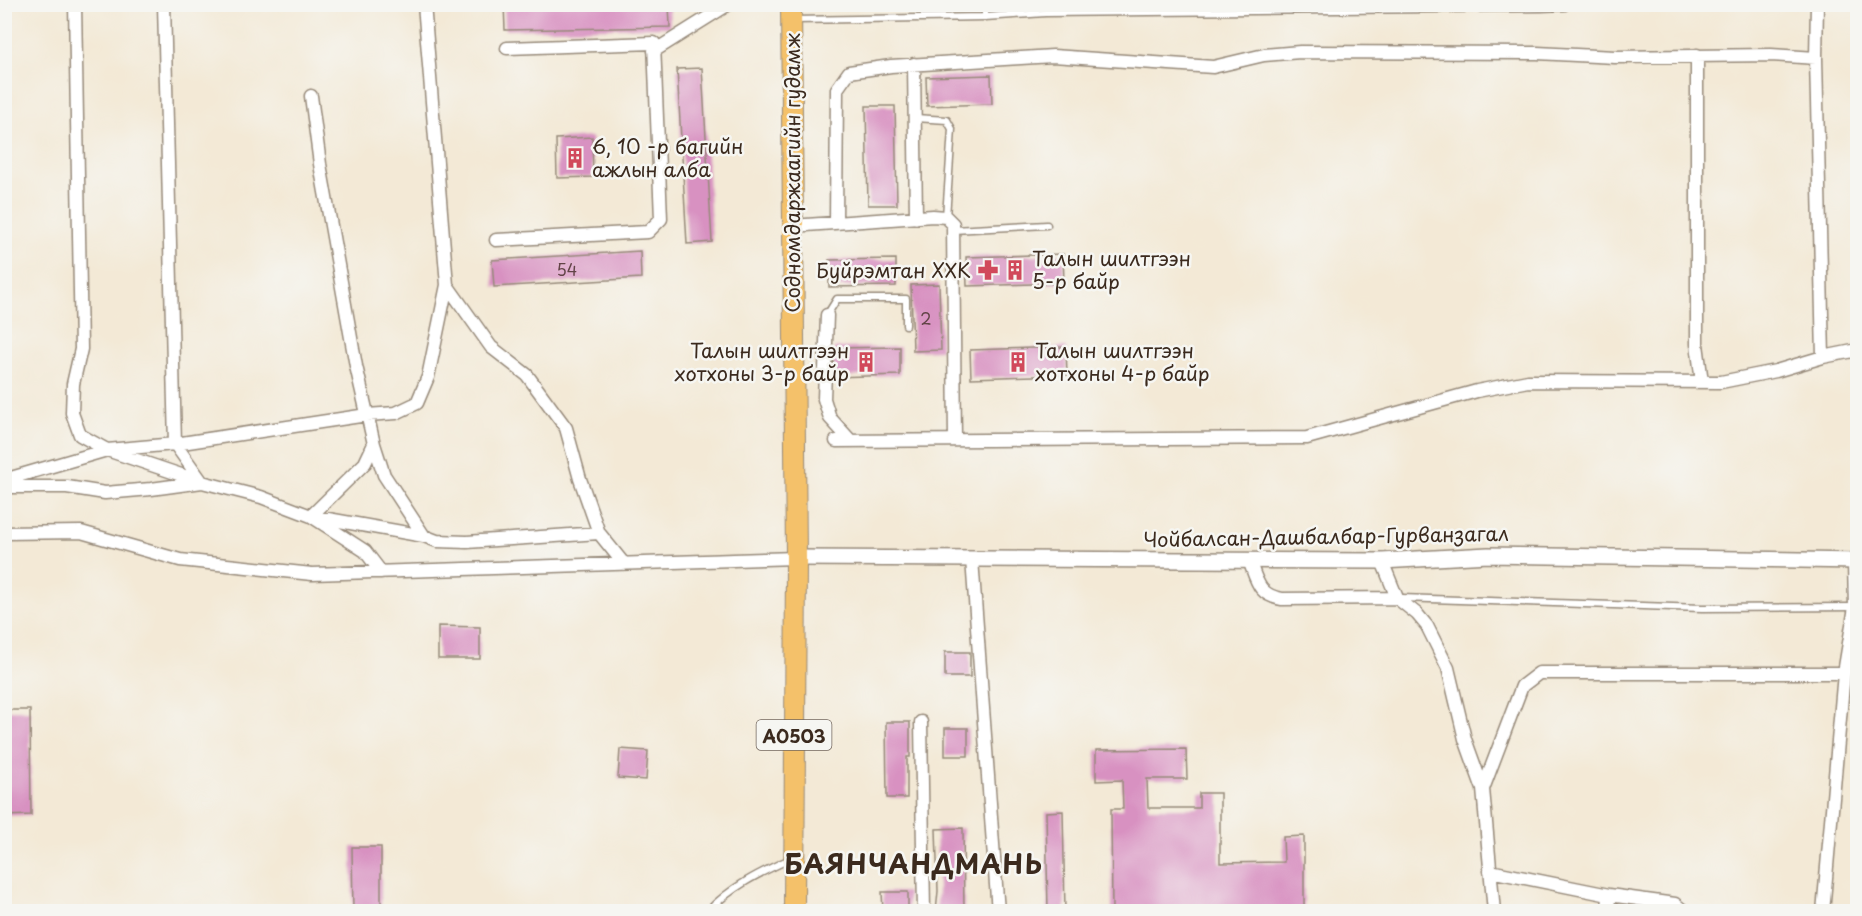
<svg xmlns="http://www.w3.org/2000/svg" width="1862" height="916" font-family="'Playpen Sans',sans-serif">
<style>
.building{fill:#d891c1}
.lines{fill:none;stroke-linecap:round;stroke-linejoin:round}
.service-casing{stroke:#978a7a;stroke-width:9}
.minor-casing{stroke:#978a7a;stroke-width:15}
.tertiary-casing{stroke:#978a7a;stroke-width:18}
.primary-casing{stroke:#978a7a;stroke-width:22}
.service{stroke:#fff;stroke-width:6}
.minor{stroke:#fff;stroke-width:12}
.tertiary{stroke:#fff;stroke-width:15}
.primary{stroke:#f4c16a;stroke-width:20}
.labels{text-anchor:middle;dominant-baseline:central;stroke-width:5;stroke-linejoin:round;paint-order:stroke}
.number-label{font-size:16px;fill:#624447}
.shield{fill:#f6f6f2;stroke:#73675e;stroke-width:1.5}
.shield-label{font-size:18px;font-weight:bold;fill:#3b2a1e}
.poi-label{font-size:20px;fill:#3b2a1e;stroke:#f6f6f2;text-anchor:start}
.street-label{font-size:20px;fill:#3b2a1e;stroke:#f6f6f2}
.district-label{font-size:26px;font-weight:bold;letter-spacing:1.5px;fill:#3b2a1e;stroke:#f6f6f2}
</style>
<rect width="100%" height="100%" fill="#f6f6f2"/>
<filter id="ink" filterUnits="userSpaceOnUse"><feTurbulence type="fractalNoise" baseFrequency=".0167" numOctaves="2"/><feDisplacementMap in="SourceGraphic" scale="12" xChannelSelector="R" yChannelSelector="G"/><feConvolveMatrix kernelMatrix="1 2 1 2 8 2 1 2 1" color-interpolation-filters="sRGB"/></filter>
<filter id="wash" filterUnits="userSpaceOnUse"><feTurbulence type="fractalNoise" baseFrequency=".008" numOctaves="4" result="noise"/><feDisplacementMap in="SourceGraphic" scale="24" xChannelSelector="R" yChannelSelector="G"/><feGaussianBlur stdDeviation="1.35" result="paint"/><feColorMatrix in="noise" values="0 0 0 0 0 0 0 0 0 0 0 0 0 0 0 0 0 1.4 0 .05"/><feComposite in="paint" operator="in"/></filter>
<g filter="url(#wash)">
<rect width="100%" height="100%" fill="#f3e9d6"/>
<g id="blocks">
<path class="building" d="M 504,4 L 669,4 L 670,27 L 505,30 Z
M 702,68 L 712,242 L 687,244 L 677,69 Z
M 991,75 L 992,104 L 927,106 L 926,77 Z
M 866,106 L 895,106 L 897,205 L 868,205 Z
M 592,137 L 593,177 L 557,178 L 556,139 Z
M 640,251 L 641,278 L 494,287 L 492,260 Z
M 1063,254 L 1064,283 L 967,286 L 966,257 Z
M 896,259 L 896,286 L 829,287 L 829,260 Z
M 939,284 L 941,350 L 913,351 L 911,285 Z
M 900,347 L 900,375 L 833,377 L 834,348 Z
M 1066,347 L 1067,375 L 971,378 L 970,350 Z
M 438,626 L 480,627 L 480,659 L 438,659 Z
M 945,652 L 970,652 L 970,677 L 945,677 Z
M 4,710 L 30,710 L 31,815 L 4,816 Z
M 886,722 L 910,722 L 910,757 L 907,757 L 907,798 L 887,798 Z
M 945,728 L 968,728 L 968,756 L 945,756 Z
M 620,749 L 648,751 L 646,780 L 618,778 Z
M 1186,749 L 1187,779 L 1147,779 L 1148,808 L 1199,808 L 1199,793 L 1220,793 L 1220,863 L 1284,862 L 1283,837 L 1304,836 L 1304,912 L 1112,912 L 1111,809 L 1123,809 L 1122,780 L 1096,781 L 1096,750 Z
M 1063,811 L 1065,912 L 1048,912 L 1046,812 Z
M 963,828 L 964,912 L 936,912 L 938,891 L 936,829 Z
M 352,847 L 381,847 L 381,912 L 353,912 Z
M 882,892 L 908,892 L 908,912 L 883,912 Z"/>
</g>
</g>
<g filter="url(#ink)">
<use href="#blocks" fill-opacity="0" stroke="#978a7a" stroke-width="1.5"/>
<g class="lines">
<g class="service-casing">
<path id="service" d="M 985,4 L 985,17
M 794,20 L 985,17 L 1045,13 L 1541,8 L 1565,7 L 1567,4
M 915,118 L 947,120 L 952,129 L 946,217
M 953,230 L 1047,225
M 827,315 L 837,299 L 906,299 L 906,325
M 1401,598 L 1702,608 L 1856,607
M 707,912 C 731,887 759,873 790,859"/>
</g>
<g class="minor-casing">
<path id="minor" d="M 75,4 L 81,349 L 73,384 L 72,413 L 80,435 L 107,450 L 202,482
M 164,4 L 175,444 L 202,482
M 1817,4 L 1816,58 L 1823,357
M 654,51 L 729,4
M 1697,55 L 1697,344 L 1702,382
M 914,64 L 916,218
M 311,96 L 320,164 L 356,366 L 374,444 L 365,463 L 311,516 L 424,536
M 836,223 L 837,89 L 849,72 L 891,66 L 1053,56 L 1213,67 L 1264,55 L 1300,52 L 1537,53 L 1615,57 L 1771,55 L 1816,58
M 792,226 L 933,216 L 946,217 L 953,224 L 955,440
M 496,240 L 648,232 L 661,219 L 654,43 L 507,48
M 447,285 L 491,347 L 527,375 L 566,428 L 580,479 L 599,533 L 624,564
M 827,315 L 824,399 L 830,418 L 851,441
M 836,441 L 1307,438 L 1477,391 L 1528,381 L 1721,382 L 1776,371 L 1823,357 L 1858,350
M 374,444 L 384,475 L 424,536 L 437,541 L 467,542 L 599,533
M 4,480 L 107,450 L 175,444 L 367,415 L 396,413 L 417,403 L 428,377 L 447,285 L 424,4
M 4,487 L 67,487 L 105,493 L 151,489 L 202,482 L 261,497 L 311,516 L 365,551 L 381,572
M 4,533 L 81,532 L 180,560 L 312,574 L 796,558
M 972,559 L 998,912
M 1249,560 C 1257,581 1258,595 1282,599 L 1397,598
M 1382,561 L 1397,598 L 1417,614 L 1427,626 L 1448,668 L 1465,739 L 1483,789
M 921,722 L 924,912
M 1490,871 L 1609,895 L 1675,904 L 1685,912
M 1494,912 L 1483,789 L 1522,686 L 1539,673 L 1844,673
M 1608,912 L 1609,895
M 1823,912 L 1844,673 L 1855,607 L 1854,561"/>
</g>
<g class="tertiary-casing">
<path id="tertiary" d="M 796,558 L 1382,561 L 1488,555 L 1858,561"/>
</g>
<g class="primary-casing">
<path id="primary" d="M 791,4 L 796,558 L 794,912"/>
</g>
<use href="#service" class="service"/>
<use href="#minor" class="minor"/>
<use href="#tertiary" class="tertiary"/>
<use href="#primary" class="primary"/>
</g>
</g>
<defs>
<g id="building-bare" transform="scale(1.62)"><path d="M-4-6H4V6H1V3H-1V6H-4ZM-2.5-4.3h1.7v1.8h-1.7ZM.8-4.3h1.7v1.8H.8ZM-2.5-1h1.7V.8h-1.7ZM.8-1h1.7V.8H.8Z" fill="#d1495b" stroke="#f6f6f2" stroke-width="2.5" paint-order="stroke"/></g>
<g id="pharmacy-bare" transform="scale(1.62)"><path d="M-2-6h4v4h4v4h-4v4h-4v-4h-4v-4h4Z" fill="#d1495b" stroke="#f6f6f2" stroke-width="2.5" paint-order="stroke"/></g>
</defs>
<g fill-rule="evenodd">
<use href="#building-bare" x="575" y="158"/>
<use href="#pharmacy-bare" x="988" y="270"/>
<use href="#building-bare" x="1015" y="270"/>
<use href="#building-bare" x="866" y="362"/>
<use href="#building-bare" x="1018" y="362"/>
</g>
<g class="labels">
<g class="number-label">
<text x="567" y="269">54</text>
<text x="926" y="318">2</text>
</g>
<rect class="shield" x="756.5" y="720" width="75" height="30" rx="4.5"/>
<g class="shield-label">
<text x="794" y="735">A0503</text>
</g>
<g class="poi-label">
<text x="592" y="146">6, 10 -р багийн<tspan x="592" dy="23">ажлын алба</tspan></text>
<text x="1032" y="258">Талын шилтгээн<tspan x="1032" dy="23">5-р байр</tspan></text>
<text x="971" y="270" text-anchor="end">Буйрэмтан ХХК</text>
<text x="849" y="350" text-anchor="end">Талын шилтгээн<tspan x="849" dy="23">хотхоны 3-р байр</tspan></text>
<text x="1035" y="350">Талын шилтгээн<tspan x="1035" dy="23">хотхоны 4-р байр</tspan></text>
</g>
<g class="street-label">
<text transform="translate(792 173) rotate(-90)">Содномдаржаагийн гудамж</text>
<text transform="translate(1326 536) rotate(-1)">Чойбалсан-Дашбалбар-Гурванзагал</text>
</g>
<g class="district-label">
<text x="914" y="863">БАЯНЧАНДМАНЬ</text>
</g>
</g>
<rect width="1862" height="916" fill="none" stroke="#f6f6f2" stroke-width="24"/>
</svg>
